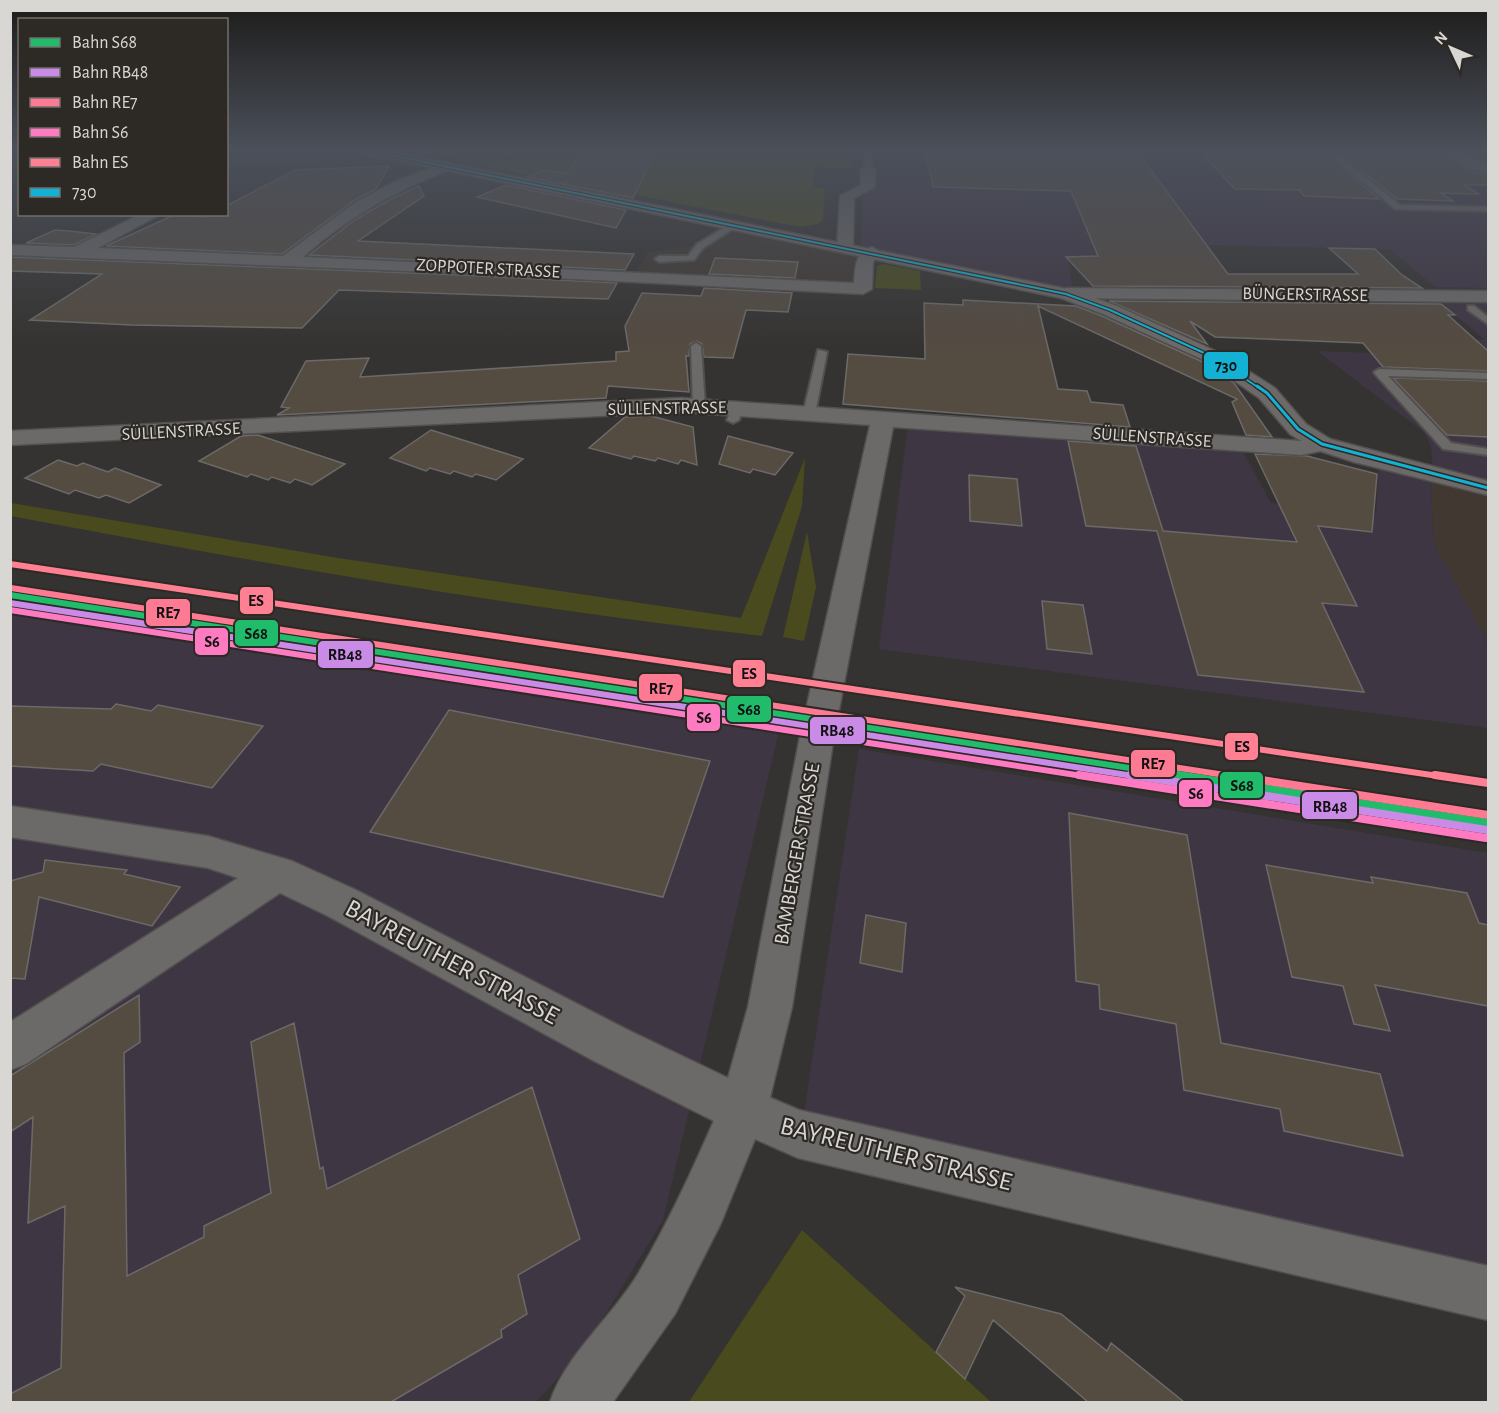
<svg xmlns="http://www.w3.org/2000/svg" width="1499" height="1413" font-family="'Alegreya Sans',sans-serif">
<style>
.built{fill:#403831}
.industrial{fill:#3f3644}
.green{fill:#494b1e}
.building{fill:#544b41;stroke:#6c6a68;stroke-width:1.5}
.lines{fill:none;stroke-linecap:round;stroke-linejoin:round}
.lane-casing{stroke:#52504e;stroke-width:4}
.street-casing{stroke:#52504e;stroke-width:3}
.secondary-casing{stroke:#52504e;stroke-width:3}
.lane{fill:#6c6a69;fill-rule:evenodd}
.street{fill:#6c6a69;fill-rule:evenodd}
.secondary{fill:#6c6a69;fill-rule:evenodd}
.bus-1-far1-casing{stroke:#2d2925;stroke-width:4.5}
.bus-1-casing{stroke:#2d2925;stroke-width:6}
.bus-1-far1{stroke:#13b2d5;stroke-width:2}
.bus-1{stroke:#13b2d5;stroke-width:3}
.rail-1-far1-casing{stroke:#2d2925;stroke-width:10}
.rail-1-casing{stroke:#2d2925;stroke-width:12}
.rail-2-far1-casing{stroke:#2d2925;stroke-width:10}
.rail-2-casing{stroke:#2d2925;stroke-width:12}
.rail-3-far1-casing{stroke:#2d2925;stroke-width:10}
.rail-3-casing{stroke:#2d2925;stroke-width:12}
.rail-4-far1-casing{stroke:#2d2925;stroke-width:10}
.rail-4-casing{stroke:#2d2925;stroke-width:12}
.rail-5-far1-casing{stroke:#2d2925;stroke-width:10}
.rail-5-casing{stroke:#2d2925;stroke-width:12}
.rail-1-far1{stroke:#20bc6c;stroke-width:6}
.rail-1{stroke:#20bc6c;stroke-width:8}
.rail-2-far1{stroke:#ca8be6;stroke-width:6}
.rail-2{stroke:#ca8be6;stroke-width:8}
.rail-3-far1{stroke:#fe7a93;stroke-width:6}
.rail-3{stroke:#fe7a93;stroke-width:8}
.rail-4-far1{stroke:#fe7ac1;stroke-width:6}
.rail-4{stroke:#fe7ac1;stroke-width:8}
.rail-5-far1{stroke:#ff8092;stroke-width:6}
.rail-5{stroke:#ff8092;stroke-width:8}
.labels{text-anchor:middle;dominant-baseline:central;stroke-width:4.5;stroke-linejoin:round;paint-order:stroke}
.far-street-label{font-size:18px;fill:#d9d7d4;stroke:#2d2925}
.street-label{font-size:21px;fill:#d9d7d4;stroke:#2d2925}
.near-street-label{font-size:26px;fill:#d9d7d4;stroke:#2d2925}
.line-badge{stroke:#2d2925;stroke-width:2}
.pale-badge-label{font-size:16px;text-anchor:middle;font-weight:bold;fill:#111}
</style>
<rect width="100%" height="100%" fill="#353331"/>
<path class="built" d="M 728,226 L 861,253 L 857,286 L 635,274 L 648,252 L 693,246 Z
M 1431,479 L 1488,492 L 1488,643 L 1433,542 Z"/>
<path class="industrial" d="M 864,150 L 1435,150 L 1488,185 L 1488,288 L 1435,287 L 1389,249 L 1206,245 L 1211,251 L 1068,257 L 1073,292 L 861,246 Z
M 1437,300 L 1488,300 L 1488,483 L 1433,470 L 1431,446 L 1424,432 L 1317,351 L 1420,355 L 1404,337 L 1485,340 Z
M 908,426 L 1242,450 L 1271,503 L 1376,514 L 1379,466 L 1431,479 L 1433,542 L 1488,643 L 1488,728 L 879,649 Z
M 10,611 L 779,731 L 663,1220 L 584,1349 L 536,1402 L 11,1402 Z
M 859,749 L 1488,853 L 1488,1271 L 804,1114 Z"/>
<path class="green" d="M 405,150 L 853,150 L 853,168 L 814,167 L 813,188 L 825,188 L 823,220 L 818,224 L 800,227 L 635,195 L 641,181 L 548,179 Z
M 883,264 L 920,271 L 921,290 L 875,288 L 877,266 Z
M 805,458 L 802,506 L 762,636 C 510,607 260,563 11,516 L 11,503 L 338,558 L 741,618 Z
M 807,532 L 816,587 L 804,641 L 783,637 Z
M 802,1230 L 991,1402 L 689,1402 Z"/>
<path class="building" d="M 925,150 L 1136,150 L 1228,274 L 1358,274 L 1329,248 L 1375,249 L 1402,275 L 1422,288 L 1093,286 L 1066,257 L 1098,256 L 1071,191 L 933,187 Z
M 1198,150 L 1323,150 L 1379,199 L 1304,196 L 1299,190 L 1235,189 Z
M 1335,150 L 1441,150 L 1467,170 L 1488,176 L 1488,185 L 1464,185 L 1479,194 L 1441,193 L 1453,201 L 1397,199 Z
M 1462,150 L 1488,150 L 1488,164 Z
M 588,155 L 653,157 L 633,198 L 527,177 L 545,170 L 566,174 L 578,157 Z
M 389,166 L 376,189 L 355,200 L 282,254 L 106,246 L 176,214 L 204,217 L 210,214 L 226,214 L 226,206 L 295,170 Z
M 506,185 L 626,210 L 616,228 L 477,197 Z
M 419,186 L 424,196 L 358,241 L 634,254 L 625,270 L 309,255 L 356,219 L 393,198 Z
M 55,230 L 69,231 L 96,234 L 74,245 L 26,243 Z
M 10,257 L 460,275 L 617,283 L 608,299 L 339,290 L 302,328 L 132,325 L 30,320 L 102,274 L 10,271 Z
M 715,258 L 798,262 L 795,278 L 709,274 Z
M 704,288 L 792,293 L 788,312 L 746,310 L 733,358 L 704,357 L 702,344 L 697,341 L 690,344 L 689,356 L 686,356 L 689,392 L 608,386 L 606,398 L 277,415 L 289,408 L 281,407 L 306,361 L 369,358 L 360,377 L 616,361 L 616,352 L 629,351 L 625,326 L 642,293 L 701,296 Z
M 963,300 L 1076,306 L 1102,316 L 1205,363 L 1234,383 L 1272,437 L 1246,435 L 1232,402 L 1237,399 L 1038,306 L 1058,389 L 1087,391 L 1091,402 L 1123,405 L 1130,427 L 843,404 L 848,354 L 925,359 L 924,303 L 963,305 Z
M 1109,301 L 1441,304 L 1455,315 L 1448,315 L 1488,351 L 1488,371 L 1383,367 L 1363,343 L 1215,337 L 1190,321 L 1207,344 Z
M 1393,378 L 1488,381 L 1488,437 L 1447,435 Z
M 651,416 L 693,427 L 697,465 L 681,460 L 678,464 L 658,458 L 655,461 L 634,456 L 631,459 L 589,448 L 625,417 Z
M 431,430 L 523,459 L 496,480 L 476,474 L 472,477 L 454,471 L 450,474 L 430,468 L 426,471 L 390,458 Z
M 258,435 L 345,464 L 312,485 L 295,479 L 290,483 L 272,477 L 268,480 L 251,474 L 247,477 L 199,461 L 241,436 Z
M 728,436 L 793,453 L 775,475 L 753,469 L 750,473 L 719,464 Z
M 1068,441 L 1136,446 L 1163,531 L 1297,542 L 1255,454 L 1307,456 L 1377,474 L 1372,532 L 1318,526 L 1357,606 L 1322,603 L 1364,692 L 1198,675 L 1157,531 L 1086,526 Z
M 58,460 L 77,466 L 83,463 L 108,472 L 115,468 L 161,485 L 129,503 L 106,495 L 99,498 L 75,490 L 69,494 L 25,478 Z
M 969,475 L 1017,479 L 1022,526 L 970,521 Z
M 1042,601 L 1083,605 L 1092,654 L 1047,649 Z
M 116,704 L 151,711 L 158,705 L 263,726 L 212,788 L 101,764 L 93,771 L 10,766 L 10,706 L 111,709 Z
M 449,710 L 710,761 L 663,897 L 370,832 Z
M 1069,813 L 1187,835 L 1221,1043 L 1380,1074 L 1403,1156 L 1284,1131 L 1280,1109 L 1184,1090 L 1176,1024 L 1100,1009 L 1099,985 L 1076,981 Z
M 45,860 L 127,870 L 124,874 L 180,887 L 152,926 L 39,897 L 25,979 L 10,978 L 10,881 L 43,872 Z
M 1266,865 L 1373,883 L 1371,877 L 1467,893 L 1479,923 L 1488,925 L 1488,1006 L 1375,985 L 1390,1031 L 1354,1024 L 1343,986 L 1292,977 Z
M 866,915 L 906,923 L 902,972 L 860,963 Z
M 139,995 L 140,1042 L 124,1053 L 127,1276 L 204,1237 L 204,1226 L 271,1193 L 251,1042 L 294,1023 L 320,1169 L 323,1167 L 327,1189 L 532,1087 L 580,1239 L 518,1275 L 527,1314 L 501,1330 L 502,1337 L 391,1402 L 10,1402 L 10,1394 L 61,1368 L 65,1206 L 28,1223 L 33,1117 L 10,1132 L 10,1076 Z
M 955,1287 L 1061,1314 L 1107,1351 L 1111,1343 L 1184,1402 L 1088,1402 L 993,1320 L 965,1379 L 936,1352 L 965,1296 Z"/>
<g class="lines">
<g class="lane-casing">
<path id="lane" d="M 865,150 L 871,150 L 871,169 L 868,171 L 865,169 Z
M 1325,150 L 1332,150 L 1400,205 L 1488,207 L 1488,211 L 1395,209 Z
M 732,223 L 739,225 L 703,248 L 694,260 L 659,262 L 655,259 L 659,256 L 688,256 L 697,244 Z
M 1468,306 L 1474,306 L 1488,317 L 1488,324 L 1468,310 Z
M 696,343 L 701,346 L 705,406 L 699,409 L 693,406 L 691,346 Z
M 818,350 L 827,352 L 815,414 L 809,417 L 803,414 Z
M 1379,369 L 1488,373 L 1488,379 L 1388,376 L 1451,443 L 1488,449 L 1488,455 L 1443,449 L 1375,374 L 1374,372 Z
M 733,406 L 743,408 L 739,420 L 733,423 L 727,420 Z"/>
</g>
<g class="street-casing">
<path id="street" d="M 446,162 L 451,163 L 451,169 C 396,190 347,218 303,257 L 854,283 C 855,269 855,251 872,247 L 880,252 L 873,262 L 872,289 L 863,294 L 460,273 L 10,255 L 10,245 L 74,247 L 141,214 L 161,214 L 98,248 L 283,256 L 356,202 L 396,181 Z
M 868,165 L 875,169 L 875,187 L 854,198 L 853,247 L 851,251 L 839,251 L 837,247 L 840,196 L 861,185 L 861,169 Z
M 1066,288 L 1488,291 L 1488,302 L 1060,298 L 1057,294 Z
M 681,398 L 1301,441 L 1322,437 L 1330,439 L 1334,444 L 1330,449 L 1301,455 L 893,427 L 834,736 L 792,1007 L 767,1110 L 760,1127 L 743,1134 L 726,1127 L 596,1062 L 326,915 L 280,893 L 26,1064 L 10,1070 L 10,1022 L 238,878 L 208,868 L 10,837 L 10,806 L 208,836 L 292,861 L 354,889 L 628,1030 L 728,1078 L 748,1007 L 800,736 L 870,425 L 681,412 L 10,445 L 10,431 Z"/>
</g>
<g class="secondary-casing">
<path id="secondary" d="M 359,150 L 384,150 L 1072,290 L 1117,306 L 1220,353 L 1275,388 L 1306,424 L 1330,439 L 1488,481 L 1488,495 L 1354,462 L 1314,449 L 1290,434 L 1259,398 L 1206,361 L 1103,314 L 1061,298 L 366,154 Z
M 1443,150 L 1458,150 L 1488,166 L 1488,174 L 1468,168 Z
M 743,1086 L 799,1110 L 1488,1266 L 1488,1320 L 798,1158 L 755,1139 L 721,1223 L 675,1314 L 613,1402 L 550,1402 C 565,1356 612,1317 638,1274 C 672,1217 699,1155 726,1093 Z"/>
</g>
<use href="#lane" class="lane"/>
<use href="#street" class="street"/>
<use href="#secondary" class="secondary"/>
<g class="bus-1-far1-casing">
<path id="bus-1-far1" d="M 366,150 L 1066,294 L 1110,310 L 1213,357 L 1259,388"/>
</g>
<g class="bus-1-casing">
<path id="bus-1" d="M 1257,386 L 1267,393 L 1298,429 L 1322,444 L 1488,488"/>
</g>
<use href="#bus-1-far1" class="bus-1-far1"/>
<use href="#bus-1" class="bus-1"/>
<g class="rail-1-far1-casing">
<path id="rail-1-far1" d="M 10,595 L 1188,777"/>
</g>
<g class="rail-1-casing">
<path id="rail-1" d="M 1178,775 L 1488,823"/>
</g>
<g class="rail-2-far1-casing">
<path id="rail-2-far1" d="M 10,603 L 1140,777"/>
</g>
<g class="rail-2-casing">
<path id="rail-2" d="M 1130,775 L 1487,830"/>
</g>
<g class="rail-3-far1-casing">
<path id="rail-3-far1" d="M 11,588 L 1238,777"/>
</g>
<g class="rail-3-casing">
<path id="rail-3" d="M 1229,775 L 1488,815"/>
</g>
<g class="rail-4-far1-casing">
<path id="rail-4-far1" d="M 10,610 L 1089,777"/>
</g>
<g class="rail-4-casing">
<path id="rail-4" d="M 1079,775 L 1486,838"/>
</g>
<g class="rail-5-far1-casing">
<path id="rail-5-far1" d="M 10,564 L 1445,777"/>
</g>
<g class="rail-5-casing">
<path id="rail-5" d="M 1435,775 L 1488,783"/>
</g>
<use href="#rail-1-far1" class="rail-1-far1"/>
<use href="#rail-1" class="rail-1"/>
<use href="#rail-2-far1" class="rail-2-far1"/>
<use href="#rail-2" class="rail-2"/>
<use href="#rail-3-far1" class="rail-3-far1"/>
<use href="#rail-3" class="rail-3"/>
<use href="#rail-4-far1" class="rail-4-far1"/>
<use href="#rail-4" class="rail-4"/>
<use href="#rail-5-far1" class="rail-5-far1"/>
<use href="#rail-5" class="rail-5"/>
</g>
<linearGradient id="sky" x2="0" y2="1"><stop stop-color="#1d1c1b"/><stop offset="0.43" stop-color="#4b505a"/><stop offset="1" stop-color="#4b505a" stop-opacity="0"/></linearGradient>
<rect width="1499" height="348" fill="url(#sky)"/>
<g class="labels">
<g class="far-street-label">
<text transform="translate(488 269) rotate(3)">ZOPPOTER STRASSE</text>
<text transform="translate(1305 295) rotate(1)">BÜNGERSTRASSE</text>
<text transform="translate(667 409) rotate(-1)">SÜLLENSTRASSE</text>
<text transform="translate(181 432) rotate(-3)">SÜLLENSTRASSE</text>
<text transform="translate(1152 438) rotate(4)">SÜLLENSTRASSE</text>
</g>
<g class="street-label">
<text transform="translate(797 854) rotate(-80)">BAMBERGER STRASSE</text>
</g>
<g class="near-street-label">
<text transform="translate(452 962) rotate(28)">BAYREUTHER STRASSE</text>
<text transform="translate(896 1154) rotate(14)">BAYREUTHER STRASSE</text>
</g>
</g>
<g class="line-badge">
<rect x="1203" y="351" width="46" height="29" rx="6" fill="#13b2d5"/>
<rect x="239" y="586" width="35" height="29" rx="6" fill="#ff8092"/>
<rect x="145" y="598" width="46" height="29" rx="6" fill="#fe7a93"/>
<rect x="234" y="619" width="45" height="28" rx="6" fill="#20bc6c"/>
<rect x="194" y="627" width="35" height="29" rx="6" fill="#fe7ac1"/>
<rect x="317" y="640" width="57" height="29" rx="6" fill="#ca8be6"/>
<rect x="732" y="659" width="34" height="29" rx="6" fill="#ff8092"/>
<rect x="638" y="673" width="45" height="29" rx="6" fill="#fe7a93"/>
<rect x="726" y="695" width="46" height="28" rx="6" fill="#20bc6c"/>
<rect x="686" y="703" width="35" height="29" rx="6" fill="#fe7ac1"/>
<rect x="809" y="716" width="57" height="29" rx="6" fill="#ca8be6"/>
<rect x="1224" y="732" width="35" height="29" rx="6" fill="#ff8092"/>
<rect x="1130" y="749" width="46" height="29" rx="6" fill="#fe7a93"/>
<rect x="1219" y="771" width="45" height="28" rx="6" fill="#20bc6c"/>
<rect x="1178" y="779" width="35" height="29" rx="6" fill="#fe7ac1"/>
<rect x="1301" y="791" width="57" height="29" rx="6" fill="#ca8be6"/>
</g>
<g class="pale-badge-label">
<text x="1226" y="371">730</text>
<text x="256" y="606">ES</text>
<text x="168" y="618">RE7</text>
<text x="256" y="639">S68</text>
<text x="212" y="647">S6</text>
<text x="345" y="660">RB48</text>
<text x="749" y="679">ES</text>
<text x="661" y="694">RE7</text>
<text x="749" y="715">S68</text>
<text x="704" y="723">S6</text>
<text x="837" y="736">RB48</text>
<text x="1242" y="752">ES</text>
<text x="1153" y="769">RE7</text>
<text x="1242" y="791">S68</text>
<text x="1196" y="799">S6</text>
<text x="1330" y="812">RB48</text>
</g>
<rect width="1499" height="1413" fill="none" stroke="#d9d7d4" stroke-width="24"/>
<rect x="18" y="18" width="210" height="198" fill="#2d2925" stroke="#726f6b" stroke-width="1.5"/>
<rect x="30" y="38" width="30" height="9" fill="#20bc6c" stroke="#726f6b" stroke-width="1.5"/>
<text x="72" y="48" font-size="18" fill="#d9d7d4">Bahn S68</text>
<rect x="30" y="68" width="30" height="9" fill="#ca8be6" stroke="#726f6b" stroke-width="1.5"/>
<text x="72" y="78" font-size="18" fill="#d9d7d4">Bahn RB48</text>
<rect x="30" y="98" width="30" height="9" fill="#fe7a93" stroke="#726f6b" stroke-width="1.5"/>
<text x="72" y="108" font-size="18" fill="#d9d7d4">Bahn RE7</text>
<rect x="30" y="128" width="30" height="9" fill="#fe7ac1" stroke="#726f6b" stroke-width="1.5"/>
<text x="72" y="138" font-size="18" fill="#d9d7d4">Bahn S6</text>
<rect x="30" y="158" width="30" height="9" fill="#ff8092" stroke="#726f6b" stroke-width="1.5"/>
<text x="72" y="168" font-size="18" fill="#d9d7d4">Bahn ES</text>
<rect x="30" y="188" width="30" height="9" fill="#13b2d5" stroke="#726f6b" stroke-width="1.5"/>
<text x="72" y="198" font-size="18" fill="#d9d7d4">730</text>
<g transform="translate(1451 48) rotate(314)" stroke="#2d2925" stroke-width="4.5" paint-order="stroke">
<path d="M0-4.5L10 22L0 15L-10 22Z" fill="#d9d7d4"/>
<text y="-9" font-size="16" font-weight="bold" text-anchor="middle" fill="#d9d7d4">N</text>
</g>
</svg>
